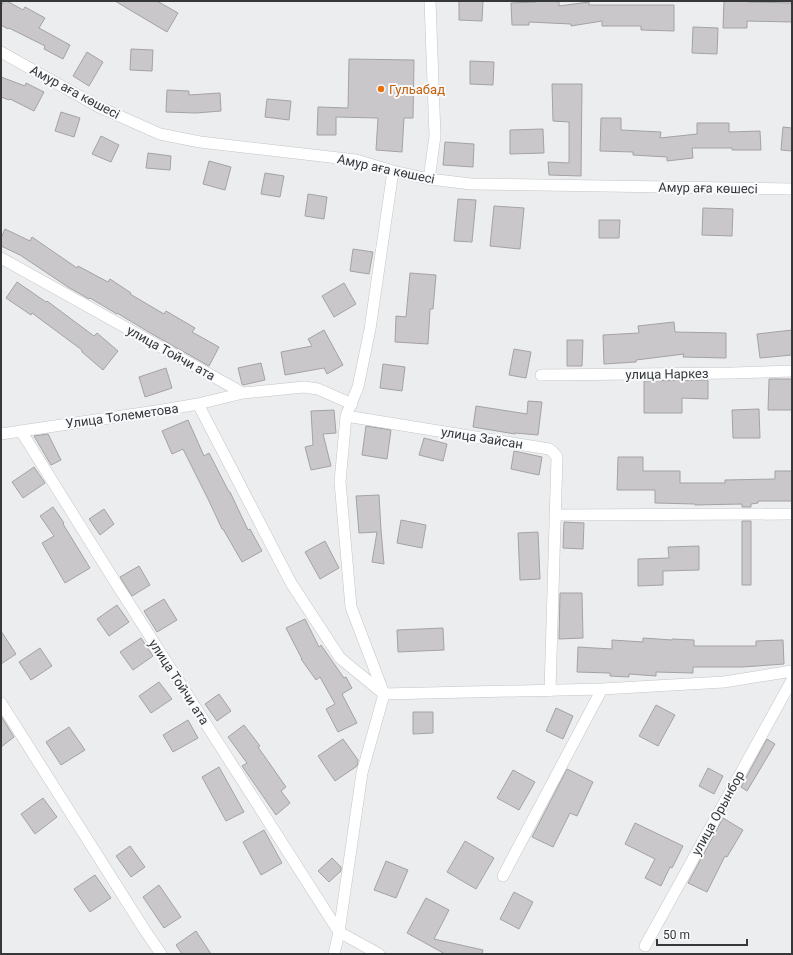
<svg xmlns="http://www.w3.org/2000/svg" width="793" height="955" font-family="Roboto,sans-serif">
<style>
.building{fill:#c9c7ca;stroke:#a4a2a5}
.lines{fill:none;stroke-linecap:round;stroke-linejoin:round}
.street-casing{stroke:#c3c5c7;stroke-width:12}
.street{stroke:#fff;stroke-width:11}
.food-dot{fill:#e8710a;stroke:#f8fafd;stroke-width:1.5}
.labels{text-anchor:middle;dominant-baseline:central;stroke-width:4;stroke-linejoin:round;paint-order:stroke}
.food-label{font-size:13px;fill:#c56008;stroke:#f8fafd;text-anchor:start}
.street-label{font-size:13px;fill:#363738;stroke:#f8fafd}
</style>
<rect width="100%" height="100%" fill="#ebedef"/>
<path class="building" d="M 4,1 L 7,1 L 23,10 L 25,7 L 45,18 L 39,28 L 70,45 L 63,59 L 44,49 L 45,46 L 9,28 L 8,29 L 1,25 L 1,6 Z
M 115,1 L 157,1 L 178,13 L 167,32 Z
M 459,1 L 483,1 L 482,21 L 459,20 Z
M 536,1 L 559,1 L 559,6 L 589,2 L 589,5 L 674,5 L 674,31 L 641,30 L 641,26 L 602,26 L 602,21 L 571,26 L 571,24 L 529,22 L 529,25 L 512,25 L 511,3 L 536,2 Z
M 724,1 L 748,1 L 748,2 L 792,3 L 792,22 L 747,21 L 747,28 L 723,28 Z
M 693,27 L 718,28 L 717,54 L 692,53 Z
M 131,49 L 153,50 L 152,71 L 130,70 Z
M 87,52 L 103,62 L 89,86 L 73,76 Z
M 349,59 L 414,60 L 413,118 L 404,118 L 402,152 L 376,150 L 378,118 L 336,117 L 336,135 L 317,135 L 318,107 L 348,108 Z
M 470,61 L 494,62 L 493,85 L 470,84 Z
M 1,77 L 25,86 L 26,83 L 44,92 L 34,111 L 10,99 L 9,100 L 1,97 Z
M 552,84 L 582,84 L 581,176 L 549,175 L 548,162 L 569,163 L 569,122 L 553,121 Z
M 167,90 L 189,91 L 189,95 L 220,93 L 221,111 L 196,113 L 166,112 Z
M 267,99 L 291,101 L 289,120 L 265,117 Z
M 61,112 L 80,118 L 74,137 L 55,131 Z
M 601,118 L 621,118 L 621,130 L 661,132 L 660,138 L 697,134 L 697,123 L 729,123 L 729,132 L 760,131 L 761,150 L 732,150 L 732,148 L 692,148 L 693,158 L 667,161 L 667,157 L 633,155 L 633,152 L 600,151 Z
M 783,127 L 792,128 L 792,151 L 781,150 Z
M 543,129 L 544,153 L 510,154 L 510,130 Z
M 101,136 L 119,145 L 111,162 L 92,154 Z
M 445,142 L 474,144 L 473,167 L 443,165 Z
M 148,153 L 171,156 L 170,170 L 146,168 Z
M 209,161 L 231,167 L 225,190 L 203,184 Z
M 265,173 L 284,176 L 280,197 L 261,194 Z
M 308,194 L 327,197 L 324,219 L 305,216 Z
M 458,199 L 476,200 L 472,242 L 454,241 Z
M 494,206 L 524,208 L 520,249 L 490,246 Z
M 703,208 L 733,209 L 732,236 L 702,235 Z
M 599,220 L 620,220 L 619,238 L 599,238 Z
M 5,229 L 30,241 L 32,237 L 77,268 L 78,266 L 108,282 L 110,279 L 131,293 L 130,294 L 164,314 L 166,311 L 195,328 L 192,332 L 219,347 L 209,366 L 152,334 L 117,313 L 117,314 L 90,298 L 89,299 L 68,287 L 20,255 L 1,246 L 1,238 Z
M 353,249 L 373,252 L 369,274 L 350,271 Z
M 410,273 L 436,275 L 433,309 L 430,309 L 428,344 L 395,342 L 396,316 L 406,317 Z
M 17,282 L 46,302 L 47,301 L 94,336 L 97,333 L 118,351 L 103,370 L 82,352 L 82,350 L 32,313 L 31,315 L 6,298 Z
M 344,283 L 356,304 L 334,317 L 322,296 Z
M 674,322 L 675,332 L 726,333 L 726,358 L 683,357 L 684,354 L 636,360 L 636,362 L 604,364 L 603,335 L 639,333 L 638,326 Z
M 324,330 L 343,365 L 327,374 L 324,368 L 285,375 L 281,352 L 312,346 L 308,339 Z
M 792,330 L 792,355 L 760,358 L 757,334 Z
M 567,340 L 583,340 L 582,366 L 567,366 Z
M 514,349 L 531,352 L 526,378 L 509,375 Z
M 261,363 L 265,380 L 243,385 L 242,384 L 238,368 Z
M 383,364 L 405,367 L 402,391 L 380,388 Z
M 166,368 L 172,388 L 145,397 L 139,377 Z
M 769,379 L 792,379 L 792,410 L 768,410 Z
M 708,380 L 708,399 L 682,398 L 682,413 L 644,413 L 644,381 Z
M 528,401 L 542,402 L 538,435 L 515,433 L 515,434 L 473,427 L 476,406 L 527,414 Z
M 759,409 L 760,438 L 733,438 L 732,410 Z
M 334,410 L 336,433 L 323,434 L 331,466 L 311,470 L 305,447 L 313,445 L 311,411 Z
M 188,420 L 204,456 L 209,453 L 229,492 L 230,492 L 248,530 L 250,529 L 262,551 L 242,562 L 223,529 L 222,529 L 209,501 L 183,449 L 172,454 L 162,431 Z
M 366,426 L 391,430 L 387,459 L 362,455 Z
M 48,434 L 61,460 L 51,465 L 34,436 Z
M 424,438 L 447,444 L 443,461 L 419,455 Z
M 514,451 L 542,457 L 539,475 L 511,469 Z
M 618,457 L 643,457 L 643,471 L 680,471 L 680,483 L 725,483 L 725,480 L 775,479 L 775,471 L 792,471 L 792,501 L 758,501 L 758,503 L 751,504 L 751,507 L 742,507 L 742,504 L 695,505 L 695,504 L 655,503 L 655,490 L 617,490 Z
M 34,467 L 45,483 L 23,498 L 12,482 Z
M 379,495 L 381,530 L 384,564 L 372,562 L 377,532 L 359,533 L 356,496 Z
M 53,507 L 64,523 L 63,524 L 90,568 L 65,583 L 42,543 L 54,536 L 40,516 Z
M 104,509 L 114,524 L 100,535 L 89,519 Z
M 401,520 L 426,525 L 422,548 L 397,543 Z
M 742,521 L 751,521 L 751,585 L 742,585 Z
M 564,522 L 584,523 L 583,549 L 563,548 Z
M 538,532 L 540,579 L 520,580 L 518,533 Z
M 325,541 L 339,568 L 320,579 L 305,552 Z
M 699,546 L 699,570 L 663,571 L 663,585 L 638,586 L 638,559 L 669,558 L 668,547 Z
M 139,566 L 150,585 L 132,596 L 120,577 Z
M 560,593 L 582,593 L 583,638 L 559,639 Z
M 164,599 L 177,620 L 157,632 L 144,611 Z
M 117,605 L 129,622 L 109,636 L 97,619 Z
M 305,619 L 319,647 L 321,645 L 344,678 L 346,677 L 352,688 L 342,694 L 357,723 L 338,732 L 326,709 L 335,704 L 320,677 L 316,680 L 301,659 L 302,659 L 286,628 Z
M 443,628 L 444,650 L 398,652 L 397,630 Z
M 1,631 L 16,654 L 1,664 Z
M 141,638 L 153,656 L 133,670 L 120,652 Z
M 643,638 L 672,640 L 672,639 L 694,640 L 694,646 L 756,646 L 756,641 L 783,640 L 784,664 L 743,667 L 693,667 L 693,673 L 656,672 L 656,676 L 629,674 L 629,677 L 610,676 L 610,673 L 577,672 L 578,647 L 612,649 L 612,640 L 643,642 Z
M 40,648 L 52,666 L 31,680 L 19,662 Z
M 159,682 L 172,699 L 151,713 L 139,696 Z
M 219,694 L 231,711 L 217,721 L 205,704 Z
M 656,705 L 675,715 L 658,746 L 639,736 Z
M 556,708 L 573,716 L 563,739 L 546,731 Z
M 413,712 L 433,712 L 433,733 L 413,734 Z
M 1,716 L 14,737 L 1,747 Z
M 188,720 L 198,738 L 173,752 L 163,735 Z
M 244,725 L 260,746 L 258,747 L 286,787 L 281,791 L 290,803 L 276,815 L 242,766 L 247,763 L 228,737 Z
M 69,727 L 85,750 L 61,765 L 46,742 Z
M 343,739 L 358,760 L 357,766 L 335,781 L 318,756 Z
M 767,739 L 775,744 L 747,791 L 741,787 Z
M 219,767 L 244,812 L 226,821 L 202,777 Z
M 708,768 L 723,776 L 714,794 L 699,786 Z
M 567,769 L 593,782 L 577,816 L 570,813 L 553,847 L 532,837 Z
M 513,770 L 535,782 L 519,810 L 497,798 Z
M 43,798 L 57,817 L 35,834 L 21,814 Z
M 723,818 L 743,830 L 727,857 L 725,856 L 707,892 L 688,883 Z
M 635,823 L 683,846 L 672,868 L 670,867 L 661,886 L 645,878 L 655,859 L 625,844 Z
M 264,830 L 282,863 L 261,875 L 243,842 Z
M 465,841 L 494,858 L 476,889 L 447,872 Z
M 130,846 L 145,867 L 131,877 L 116,856 Z
M 332,858 L 341,867 L 341,871 L 329,882 L 318,871 Z
M 386,861 L 408,870 L 396,898 L 374,890 Z
M 95,875 L 111,898 L 90,912 L 74,889 Z
M 159,885 L 181,917 L 164,928 L 143,897 Z
M 514,892 L 533,902 L 519,929 L 500,919 Z
M 426,898 L 449,910 L 434,939 L 483,950 L 482,954 L 445,954 L 407,933 Z
M 196,931 L 211,954 L 182,954 L 176,945 Z"/>
<g class="lines">
<g class="street-casing">
<path id="street" d="M 1,52 L 99,107 L 160,134 L 200,142 L 356,160 L 393,171 L 429,179 L 471,184 L 792,189
M 429,179 L 435,136 L 430,1
M 1,258 L 243,393 L 304,387 L 318,389 L 352,404
M 541,375 L 733,373 L 792,371
M 198,404 L 291,583 L 340,658 L 384,694 L 602,689 L 724,682 L 792,671
M 346,416 L 549,449 L 553,452 L 557,457 L 550,691
M 21,431 L 114,580 L 339,932 L 379,954
M 1,434 L 21,431 L 163,410 L 198,404 L 243,393
M 555,515 L 792,514
M 1,703 L 144,929 L 161,954
M 503,876 L 602,689
M 645,946 L 792,680
M 334,954 L 339,932 L 362,773 L 384,694 L 351,607 L 340,482 L 346,416 L 358,387 L 370,329 L 393,171"/>
</g>
<use href="#street" class="street"/>
</g>
<circle class="food-dot" cx="381" cy="89" r="4"/>
<g class="labels">
<g class="food-label">
<text x="389" y="89">Гульабад</text>
</g>
<g class="street-label">
<text transform="translate(75 92) rotate(28)">Амур аға көшесі</text>
<text transform="translate(386 169) rotate(12)">Амур аға көшесі</text>
<text transform="translate(708 188) rotate(1)">Амур аға көшесі</text>
<text transform="translate(171 353) rotate(29)">улица Тойчи ата</text>
<text transform="translate(667 374) rotate(-1)">улица Наркез</text>
<text transform="translate(122 416) rotate(-8)">Улица Толеметова</text>
<text transform="translate(482 438) rotate(9)">улица Зайсан</text>
<text transform="translate(179 682) rotate(57)">улица Тойчи ата</text>
<text transform="translate(718 813) rotate(-61)">улица Орынбор</text>
</g>
</g>
<rect width="793" height="955" fill="none" stroke="#363738" stroke-width="4"/>
<path d="M657 939v6h90v-6" fill="none" stroke="#363738" stroke-width="2"/>
<text x="663" y="939" font-size="12" fill="#363738" stroke="#f8fafd" stroke-width="3" paint-order="stroke">50 m</text>
</svg>
